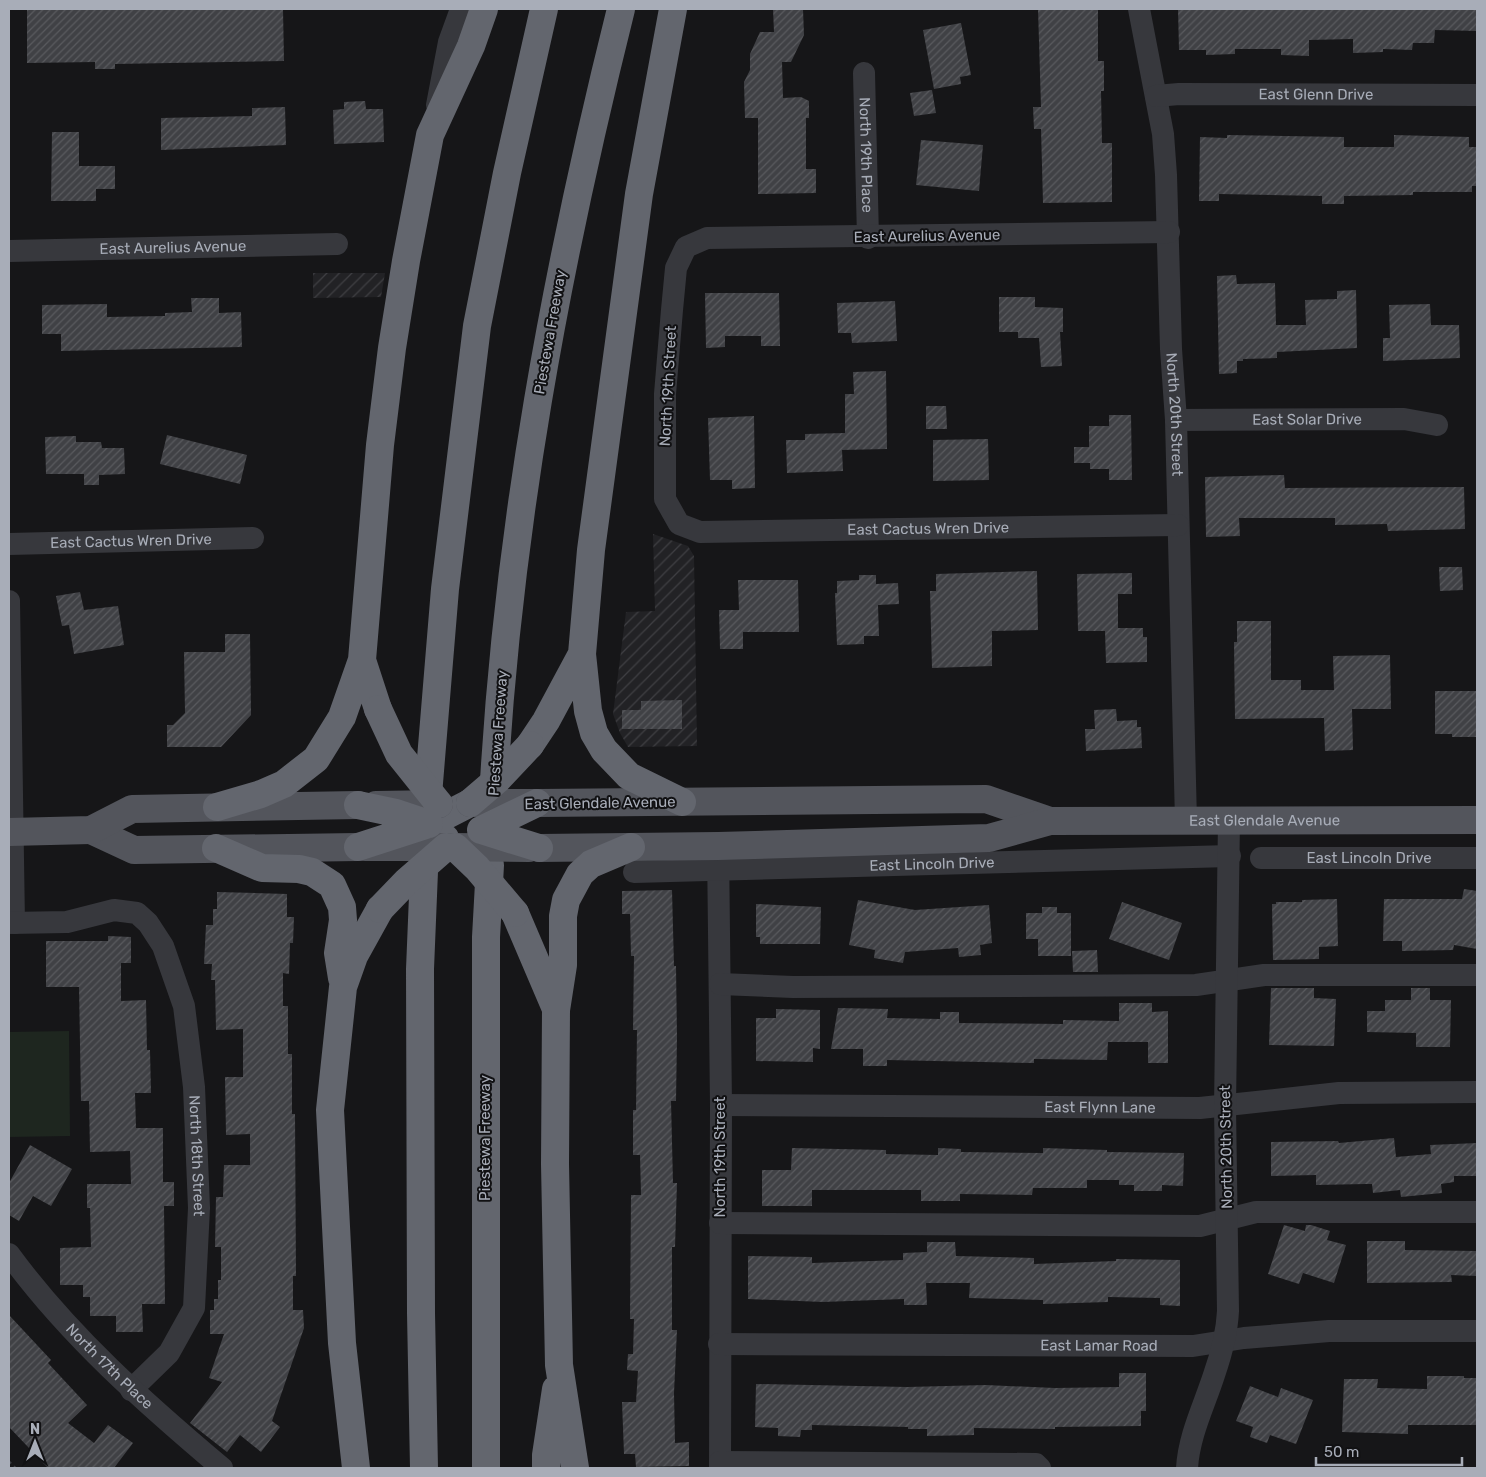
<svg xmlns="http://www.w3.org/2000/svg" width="1486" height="1477" font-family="Rubik,sans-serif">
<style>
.industrial{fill:url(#industrial-furrows)}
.green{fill:#1e261f}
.building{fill:url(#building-hatch)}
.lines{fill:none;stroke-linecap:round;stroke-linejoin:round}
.path{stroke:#3d3f44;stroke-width:3;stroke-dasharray:2.5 4;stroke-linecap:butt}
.minor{stroke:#37383d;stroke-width:22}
.major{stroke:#53555c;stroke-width:28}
.highway{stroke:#63666e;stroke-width:28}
.major-bridge{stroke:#53555c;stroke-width:28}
.highway-bridge{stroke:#63666e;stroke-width:28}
.labels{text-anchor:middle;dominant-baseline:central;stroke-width:4;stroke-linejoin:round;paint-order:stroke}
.street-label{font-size:15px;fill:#a8adb8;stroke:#111113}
</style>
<defs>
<pattern id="industrial-furrows" width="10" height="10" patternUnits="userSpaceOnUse" patternTransform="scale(1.25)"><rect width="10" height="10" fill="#222225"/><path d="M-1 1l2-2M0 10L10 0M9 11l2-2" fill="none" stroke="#3f3f43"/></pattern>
<pattern id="building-hatch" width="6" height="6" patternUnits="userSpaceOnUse" patternTransform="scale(1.25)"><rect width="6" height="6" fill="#404145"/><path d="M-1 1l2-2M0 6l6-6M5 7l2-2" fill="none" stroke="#595a5e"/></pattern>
</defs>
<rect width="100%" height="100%" fill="#161618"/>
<path class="industrial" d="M 313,273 L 385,273 L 381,297 L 313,298 Z
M 653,534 L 688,546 L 694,556 L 697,746 L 628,747 L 620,733 L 613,714 L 626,612 L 655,611 Z"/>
<path class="green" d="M 69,1031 L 70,1136 L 9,1137 L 9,1032 Z"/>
<path class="building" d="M 27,9 L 283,9 L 284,61 L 115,64 L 115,69 L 95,69 L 95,62 L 27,63 Z
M 773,9 L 803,9 L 804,35 L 791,62 L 782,62 L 783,98 L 801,97 L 809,101 L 809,118 L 806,118 L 806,169 L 816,169 L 816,193 L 758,194 L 758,118 L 745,118 L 744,82 L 750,70 L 750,54 L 760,32 L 774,32 Z
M 1038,9 L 1098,9 L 1098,61 L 1104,61 L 1104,91 L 1101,91 L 1102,143 L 1112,143 L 1112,202 L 1043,203 L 1041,129 L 1034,129 L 1033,107 L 1041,107 Z
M 1178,9 L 1477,9 L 1477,31 L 1435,30 L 1434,43 L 1413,43 L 1412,50 L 1383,49 L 1383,52 L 1353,53 L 1353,39 L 1309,40 L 1309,56 L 1281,55 L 1281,49 L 1235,49 L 1235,54 L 1206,55 L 1206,50 L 1179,50 Z
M 961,23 L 971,75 L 960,77 L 961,84 L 934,89 L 923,30 Z
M 932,90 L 936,113 L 914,116 L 910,93 Z
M 365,101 L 366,109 L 383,109 L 384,142 L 334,144 L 333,110 L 344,109 L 344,102 Z
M 285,107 L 286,145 L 161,150 L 161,118 L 252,116 L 252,108 Z
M 52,132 L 79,132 L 79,166 L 115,166 L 115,189 L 96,189 L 96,201 L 51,201 Z
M 1227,135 L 1344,137 L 1344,147 L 1394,147 L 1394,135 L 1469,137 L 1469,147 L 1477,147 L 1477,186 L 1472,186 L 1472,192 L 1413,192 L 1413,195 L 1344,196 L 1344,204 L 1322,204 L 1322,196 L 1219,194 L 1219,201 L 1199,201 L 1200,137 L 1227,138 Z
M 921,140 L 983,145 L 979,191 L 916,185 Z
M 1236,275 L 1237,284 L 1275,283 L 1276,325 L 1306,325 L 1305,300 L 1337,299 L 1337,291 L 1356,290 L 1357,348 L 1277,352 L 1277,358 L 1243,359 L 1243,361 L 1237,361 L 1237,373 L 1219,374 L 1217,276 Z
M 705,293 L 779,293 L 780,346 L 761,346 L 761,336 L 725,336 L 725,347 L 706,348 Z
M 999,297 L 1035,297 L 1035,307 L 1063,308 L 1063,332 L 1060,332 L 1062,366 L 1041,367 L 1039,338 L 1018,338 L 1018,332 L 999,332 Z
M 191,298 L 219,298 L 219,313 L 241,312 L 242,347 L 61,351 L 61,334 L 42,334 L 42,305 L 107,304 L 107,317 L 165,316 L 165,313 L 192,312 Z
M 895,301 L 897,341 L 852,343 L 851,333 L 838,333 L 837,303 Z
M 1430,304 L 1431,325 L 1459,325 L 1460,358 L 1383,361 L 1383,338 L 1390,338 L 1389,305 Z
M 886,371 L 887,449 L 842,450 L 843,471 L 787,473 L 786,440 L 805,440 L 805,434 L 845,433 L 845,394 L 854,394 L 853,372 Z
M 926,406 L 946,406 L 947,429 L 926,429 Z
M 1109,415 L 1131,415 L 1132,480 L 1109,480 L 1109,469 L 1090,469 L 1090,463 L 1074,463 L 1074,447 L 1089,447 L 1089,426 L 1109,426 Z
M 754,416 L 755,488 L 732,489 L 732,480 L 710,480 L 708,418 Z
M 167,435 L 247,455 L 240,484 L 160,464 Z
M 76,436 L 76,442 L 101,442 L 102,448 L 124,448 L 125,474 L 99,475 L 99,485 L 84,485 L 84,474 L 46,474 L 45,437 Z
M 988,439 L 989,480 L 933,481 L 933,440 Z
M 1284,475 L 1285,488 L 1464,487 L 1465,529 L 1388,531 L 1387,524 L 1335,525 L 1335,518 L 1239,518 L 1240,536 L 1206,537 L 1205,477 Z
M 1439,567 L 1462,567 L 1463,590 L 1440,591 Z
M 1037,571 L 1038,630 L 992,631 L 992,666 L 932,668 L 930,591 L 936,591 L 936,574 Z
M 1132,573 L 1132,594 L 1118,594 L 1118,628 L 1143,628 L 1143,637 L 1147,637 L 1147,662 L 1106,663 L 1105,631 L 1078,631 L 1077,574 Z
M 859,575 L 876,575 L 876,584 L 898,583 L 899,604 L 878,605 L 879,636 L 864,636 L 864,644 L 837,645 L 835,593 L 837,593 L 837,581 L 859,580 Z
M 738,580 L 798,580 L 799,632 L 743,632 L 743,649 L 720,649 L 719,610 L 739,610 Z
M 80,592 L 84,610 L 118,606 L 124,645 L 74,654 L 69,625 L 62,626 L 56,596 Z
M 1237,621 L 1271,621 L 1271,680 L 1301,680 L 1301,690 L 1334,690 L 1333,656 L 1390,655 L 1391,709 L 1352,709 L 1353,750 L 1325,751 L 1324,718 L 1235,719 L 1234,642 L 1237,642 Z
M 225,634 L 250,634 L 251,715 L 221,747 L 167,747 L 167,725 L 173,725 L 185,713 L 184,652 L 225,652 Z
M 1435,691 L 1477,691 L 1477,737 L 1452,737 L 1452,734 L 1435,734 Z
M 682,700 L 682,729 L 622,729 L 622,710 L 641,710 L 641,701 Z
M 1116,709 L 1117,721 L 1137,720 L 1137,727 L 1141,727 L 1142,748 L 1086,751 L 1085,729 L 1095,729 L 1094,710 Z
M 1464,889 L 1477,891 L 1477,949 L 1454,945 L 1453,950 L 1402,951 L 1402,941 L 1383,941 L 1384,899 L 1462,899 Z
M 672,890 L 674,966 L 676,966 L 677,1037 L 676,1101 L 671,1101 L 673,1183 L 677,1183 L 675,1247 L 672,1247 L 672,1330 L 677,1330 L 674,1393 L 675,1443 L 689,1442 L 689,1466 L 636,1467 L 635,1454 L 624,1454 L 622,1402 L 636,1402 L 638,1371 L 627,1370 L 628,1354 L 633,1354 L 634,1319 L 630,1319 L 631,1195 L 641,1195 L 640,1155 L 633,1155 L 633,1110 L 636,1110 L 637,1030 L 633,1030 L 634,956 L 631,956 L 630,914 L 622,914 L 622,891 Z
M 217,892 L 287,894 L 287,917 L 294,917 L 293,943 L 290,943 L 289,974 L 283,973 L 283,1006 L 288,1006 L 288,1054 L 292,1054 L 292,1114 L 295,1114 L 296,1276 L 293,1276 L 293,1310 L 303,1310 L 304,1328 L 272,1421 L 280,1427 L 261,1452 L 240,1435 L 227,1452 L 190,1423 L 222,1382 L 209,1378 L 224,1334 L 210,1334 L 210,1310 L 214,1310 L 214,1299 L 218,1299 L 218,1280 L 221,1280 L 221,1247 L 215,1247 L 216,1197 L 223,1197 L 224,1165 L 250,1165 L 250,1134 L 226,1135 L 225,1077 L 243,1077 L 243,1029 L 216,1030 L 215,980 L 211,980 L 212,964 L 204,964 L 206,925 L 213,925 L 213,909 L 217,909 Z
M 1337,899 L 1338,946 L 1319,947 L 1319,959 L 1273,960 L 1272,904 L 1276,904 L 1276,902 L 1302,902 L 1302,900 Z
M 858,900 L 915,910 L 989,905 L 992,943 L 980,945 L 981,955 L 959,957 L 958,948 L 905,952 L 903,963 L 874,958 L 875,950 L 849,945 Z
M 1122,902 L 1182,923 L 1169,960 L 1109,939 Z
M 756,904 L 821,907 L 820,944 L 760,944 L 760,937 L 756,937 Z
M 1042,907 L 1057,907 L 1057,913 L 1071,913 L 1071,956 L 1038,956 L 1038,939 L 1026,939 L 1026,913 L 1042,913 Z
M 108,936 L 131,937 L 131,963 L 121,963 L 121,1001 L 146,1000 L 147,1050 L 150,1050 L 151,1093 L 135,1093 L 136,1128 L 163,1128 L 163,1182 L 174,1182 L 174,1206 L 164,1206 L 165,1304 L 142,1304 L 143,1332 L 116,1332 L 116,1316 L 90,1316 L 90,1297 L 83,1297 L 83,1285 L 60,1285 L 60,1248 L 91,1247 L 90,1208 L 87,1208 L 87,1184 L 131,1184 L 130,1151 L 90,1152 L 89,1101 L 81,1101 L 79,987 L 46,987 L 46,941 L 108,941 Z
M 1097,950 L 1098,972 L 1073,972 L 1072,951 Z
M 1271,988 L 1314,988 L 1314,998 L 1336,999 L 1334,1046 L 1269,1045 Z
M 1411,988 L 1430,988 L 1430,1000 L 1451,1000 L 1450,1047 L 1416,1047 L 1416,1033 L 1367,1032 L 1367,1011 L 1385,1011 L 1385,1000 L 1411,1000 Z
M 1119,1003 L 1152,1003 L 1152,1012 L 1168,1011 L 1168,1063 L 1148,1063 L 1148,1042 L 1108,1042 L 1107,1060 L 1034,1059 L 1034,1063 L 887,1060 L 887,1066 L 863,1066 L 863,1049 L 831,1049 L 838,1008 L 888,1009 L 887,1018 L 940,1019 L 940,1012 L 959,1012 L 959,1023 L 1063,1024 L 1063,1020 L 1119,1021 Z
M 776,1009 L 820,1010 L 820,1049 L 813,1048 L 813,1062 L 756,1061 L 756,1018 L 776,1018 Z
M 1394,1138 L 1396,1157 L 1431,1154 L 1430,1145 L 1477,1143 L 1477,1176 L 1454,1176 L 1454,1182 L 1441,1184 L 1442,1193 L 1401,1197 L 1400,1190 L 1373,1193 L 1372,1184 L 1366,1184 L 1366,1182 L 1366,1184 L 1316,1185 L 1316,1175 L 1271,1176 L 1271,1142 L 1338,1141 L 1339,1143 Z
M 30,1145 L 72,1169 L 51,1206 L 33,1196 L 19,1221 L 9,1215 L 9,1183 Z
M 792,1148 L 886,1150 L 886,1154 L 938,1155 L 938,1148 L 961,1149 L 961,1152 L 1043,1153 L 1043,1148 L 1107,1150 L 1107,1152 L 1184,1153 L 1183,1186 L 1162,1185 L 1162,1191 L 1134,1191 L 1134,1185 L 1119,1185 L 1119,1180 L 1087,1180 L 1087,1188 L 1033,1188 L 1032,1195 L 960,1194 L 960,1201 L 921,1201 L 921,1190 L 812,1190 L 812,1206 L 762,1206 L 762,1170 L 791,1170 Z
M 1284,1225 L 1305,1231 L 1306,1225 L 1311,1225 L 1330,1231 L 1327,1240 L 1346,1245 L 1334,1283 L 1303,1273 L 1299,1284 L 1268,1274 Z
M 1367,1241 L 1405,1241 L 1405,1250 L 1477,1251 L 1477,1276 L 1451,1275 L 1452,1282 L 1367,1283 Z
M 927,1242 L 955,1242 L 956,1256 L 1034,1258 L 1034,1264 L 1116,1261 L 1116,1259 L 1180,1260 L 1180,1306 L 1160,1305 L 1160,1298 L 1108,1297 L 1108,1302 L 1043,1304 L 1043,1300 L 969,1298 L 970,1283 L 926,1283 L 927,1305 L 904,1305 L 904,1299 L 823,1302 L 748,1299 L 748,1256 L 812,1257 L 812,1263 L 903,1260 L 903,1253 L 927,1252 Z
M 9,1315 L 51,1360 L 48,1363 L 87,1405 L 68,1423 L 94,1443 L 108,1425 L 133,1443 L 114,1468 L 48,1468 L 9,1427 Z
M 1119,1373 L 1146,1373 L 1146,1411 L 1141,1411 L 1141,1426 L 1055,1427 L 1055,1429 L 974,1428 L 974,1435 L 927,1436 L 927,1429 L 908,1429 L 908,1427 L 812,1425 L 812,1430 L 801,1430 L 800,1437 L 778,1436 L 778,1428 L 755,1427 L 756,1384 L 907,1387 L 986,1385 L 1055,1388 L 1119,1387 Z
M 1427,1376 L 1464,1376 L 1464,1378 L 1477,1378 L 1477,1425 L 1408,1425 L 1408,1434 L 1342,1432 L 1344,1379 L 1378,1379 L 1377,1388 L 1427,1389 Z
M 1250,1386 L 1278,1397 L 1281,1388 L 1313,1400 L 1296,1444 L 1270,1435 L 1267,1443 L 1250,1437 L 1253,1427 L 1236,1421 Z"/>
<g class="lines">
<path class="path" d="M 9,1462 L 15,1468"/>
<g class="minor">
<path id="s1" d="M 1139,9 L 1163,134 L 1166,175 L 1171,349 L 1176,420 L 1186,821"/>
<path id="s2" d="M 864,73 L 868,238"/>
<path id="s3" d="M 1156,96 L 1179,94 L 1477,95"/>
<path d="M 437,105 L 449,42 L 461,9"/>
<path id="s4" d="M 1169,232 L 707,238 L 686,247 L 676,268 L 672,310 L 665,394 L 665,499 L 679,524 L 700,532 L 1178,525"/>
<path id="s5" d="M 9,251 L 337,244"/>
<path id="s6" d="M 1176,420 L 1404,419 L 1437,425"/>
<path id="s7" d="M 9,544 L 253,538"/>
<path d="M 9,601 L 14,923"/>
<path d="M 718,846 L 721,1105 L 720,1468"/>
<path id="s8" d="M 1261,858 L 1477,858"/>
<path id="s9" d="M 634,872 L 1230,856"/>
<path id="s10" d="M 9,923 L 67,922 L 114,910 L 137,913 L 148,923 L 163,946 L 184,1006 L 194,1087 L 199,1208 L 194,1308 L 169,1353 L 131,1390"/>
<path d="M 720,984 L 793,987 L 1196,985 L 1264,975 L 1477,975"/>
<path id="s11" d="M 721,1105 L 1200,1108 L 1339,1093 L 1477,1092"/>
<path d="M 720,1223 L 1200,1226 L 1256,1212 L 1477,1212"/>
<path id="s12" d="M 9,1254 C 69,1336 145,1403 222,1468"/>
<path id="s13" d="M 719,1344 L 1193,1346 L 1244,1338 L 1329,1331 L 1477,1331"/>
<path d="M 720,1462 L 1036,1464 L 1040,1468"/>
<path d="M 1187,1468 C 1189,1435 1204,1406 1214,1375 C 1221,1355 1227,1332 1228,1311 L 1225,1107 L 1229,820"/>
</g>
<g class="major">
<path d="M 537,803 L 986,799 L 1050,821"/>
<path d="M 91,830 L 134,850 L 358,847"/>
<path d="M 9,832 L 91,830 L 132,809 L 358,805"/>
<path id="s14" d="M 539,848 L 718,846 L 989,838 L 1050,821 L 1477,820"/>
</g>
<path class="highway" d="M 673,9 L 639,194 L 591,550 L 582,654 L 588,711 L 594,733 L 604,750 L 629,776 L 682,802
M 362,660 L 378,709
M 530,745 L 546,721 L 582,654
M 493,799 C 507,531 556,269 621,9
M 217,807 L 261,794 L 284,784 L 316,759 L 342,717 L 362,660 L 380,445 L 392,348 L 406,261 L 430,135 L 471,46 L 484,9
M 427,807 L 445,589 L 477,326 L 507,173 L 544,9
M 445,838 L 429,824 L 470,803
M 216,848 L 262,868 L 299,869 L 312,872 L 332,885 L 342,907 L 343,920 L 338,953 L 342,978
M 515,913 L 556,1009
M 356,1468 L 342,1343 L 330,1110 L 343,987 L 354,956 L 380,909
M 424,1468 L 421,1313 L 420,969 L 425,847
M 486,1468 L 486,937 L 490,865
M 546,1468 L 546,1455 L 556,1389
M 575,1468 L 559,1365 L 555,1164 L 556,1010 L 563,965 L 563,916 L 566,900 L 580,874 L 591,864 L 631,847"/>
<path class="major-bridge" d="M 470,803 L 537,803
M 376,805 L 439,804
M 365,847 L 446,847
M 455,847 L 529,848"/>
<path class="highway-bridge" d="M 378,709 L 399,754 L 439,804
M 470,803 L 498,779 L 530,745
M 358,805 L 396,813 L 429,824
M 481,830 L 537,803
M 481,830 L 539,848
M 358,847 L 429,824
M 455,847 L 477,868 L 515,913
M 380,909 L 407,881 L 446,847"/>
</g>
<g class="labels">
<g class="street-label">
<text stroke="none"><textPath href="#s3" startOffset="160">East Glenn Drive</textPath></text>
<text stroke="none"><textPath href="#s2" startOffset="82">North 19th Place</textPath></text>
<text transform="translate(927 236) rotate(-1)">East Aurelius Avenue</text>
<text stroke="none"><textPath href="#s5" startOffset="164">East Aurelius Avenue</textPath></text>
<text transform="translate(550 332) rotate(-80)">Piestewa Freeway</text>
<text transform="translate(668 386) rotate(-87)">North 19th Street</text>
<text stroke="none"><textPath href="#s1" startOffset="408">North 20th Street</textPath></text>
<text stroke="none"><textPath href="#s6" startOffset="131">East Solar Drive</textPath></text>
<text stroke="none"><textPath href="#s4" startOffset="1019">East Cactus Wren Drive</textPath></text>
<text stroke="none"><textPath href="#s7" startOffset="122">East Cactus Wren Drive</textPath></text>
<text transform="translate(498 733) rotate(-86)">Piestewa Freeway</text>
<text transform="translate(600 803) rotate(-1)">East Glendale Avenue</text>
<text stroke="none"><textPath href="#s14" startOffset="728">East Glendale Avenue</textPath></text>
<text stroke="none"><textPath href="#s8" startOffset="108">East Lincoln Drive</textPath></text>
<text stroke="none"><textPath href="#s9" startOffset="298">East Lincoln Drive</textPath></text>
<text stroke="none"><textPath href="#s11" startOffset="379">East Flynn Lane</textPath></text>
<text transform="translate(485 1138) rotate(-90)">Piestewa Freeway</text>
<text transform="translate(1226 1147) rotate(-91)">North 20th Street</text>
<text stroke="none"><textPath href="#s10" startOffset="386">North 18th Street</textPath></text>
<text transform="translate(720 1157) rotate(-90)">North 19th Street</text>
<text stroke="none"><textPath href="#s13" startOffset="380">East Lamar Road</textPath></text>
<text stroke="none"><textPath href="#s12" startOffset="151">North 17th Place</textPath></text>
</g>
</g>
<rect width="1486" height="1477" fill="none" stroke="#a8adb8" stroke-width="20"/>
<g transform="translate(35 1442)" stroke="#111113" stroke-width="4" paint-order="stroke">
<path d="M0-4L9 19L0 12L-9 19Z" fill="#a8adb8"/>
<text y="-8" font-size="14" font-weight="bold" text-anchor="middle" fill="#a8adb8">N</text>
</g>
<path d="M1316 1457v8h146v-8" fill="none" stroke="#a8adb8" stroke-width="2.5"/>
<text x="1324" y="1457" font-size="15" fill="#a8adb8" stroke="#111113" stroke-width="4" paint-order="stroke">50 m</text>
</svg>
